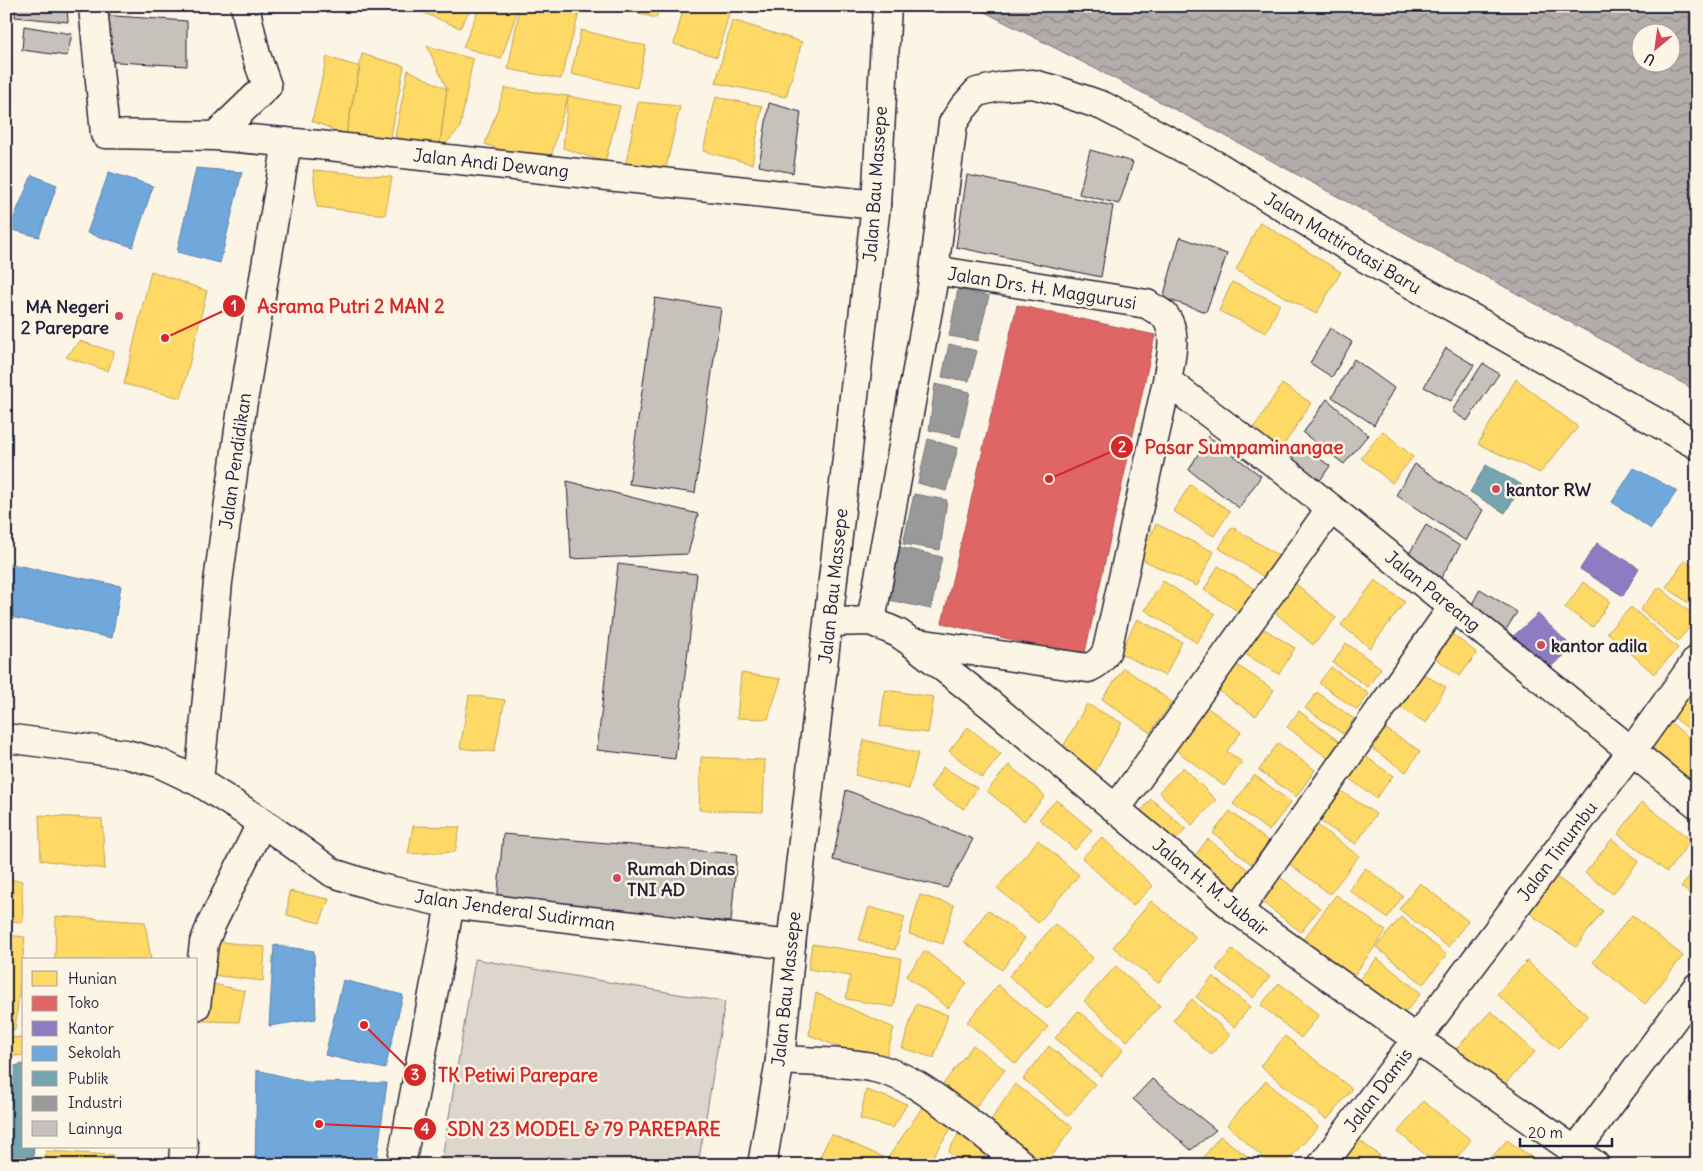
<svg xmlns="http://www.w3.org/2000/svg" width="1703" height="1171" font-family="Delius,sans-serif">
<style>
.pitch{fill:#dcd6cc;stroke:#7f7c84}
.water{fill:url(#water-waves);stroke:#78757e;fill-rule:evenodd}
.homes{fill:#ffd966;stroke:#bda259}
.shops{fill:#e06666;stroke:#a75259}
.offices{fill:#8e7cc3;stroke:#6e619a}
.schools{fill:#6fa8dc;stroke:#5880ac}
.public{fill:#76a5af;stroke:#5d7e8c}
.industry{fill:#999;stroke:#75757d}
.building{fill:#c6c1bb;stroke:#22223b}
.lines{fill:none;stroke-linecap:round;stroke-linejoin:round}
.minor-casing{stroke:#22223b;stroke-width:31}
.secondary-casing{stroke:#22223b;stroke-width:31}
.trunk-casing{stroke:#22223b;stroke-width:31}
.minor{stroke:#fcf5e5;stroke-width:28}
.secondary{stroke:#fcf5e5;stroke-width:28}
.trunk{stroke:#fcf5e5;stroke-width:28}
.poi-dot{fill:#d1495b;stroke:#fcf5e5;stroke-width:2}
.labels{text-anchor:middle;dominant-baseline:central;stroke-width:5;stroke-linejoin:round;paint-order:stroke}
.street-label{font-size:18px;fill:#22223b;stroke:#fcf5e5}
.poi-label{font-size:18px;font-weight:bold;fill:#22223b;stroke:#fcf5e5;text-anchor:start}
.leader{fill:none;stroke:#d62828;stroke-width:2}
.callout-dot{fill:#d62828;stroke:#fcf5e5;stroke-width:2}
.mark-label{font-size:15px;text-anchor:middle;font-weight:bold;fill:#fff}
.callout-label{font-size:19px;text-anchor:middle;font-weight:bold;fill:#d62828;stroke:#fcf5e5;stroke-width:5;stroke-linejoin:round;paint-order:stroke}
</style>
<defs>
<pattern id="water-waves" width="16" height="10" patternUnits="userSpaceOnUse" patternTransform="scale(1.25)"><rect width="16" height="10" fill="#b2adab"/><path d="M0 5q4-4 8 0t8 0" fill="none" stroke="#908c8c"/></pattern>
</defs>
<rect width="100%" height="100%" fill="#fcf5e5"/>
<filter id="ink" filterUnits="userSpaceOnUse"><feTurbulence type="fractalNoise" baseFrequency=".02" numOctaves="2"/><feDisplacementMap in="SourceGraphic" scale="10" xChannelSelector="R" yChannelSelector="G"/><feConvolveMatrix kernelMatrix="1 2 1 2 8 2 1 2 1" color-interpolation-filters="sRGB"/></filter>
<g filter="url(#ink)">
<path class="pitch" d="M 475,959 L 725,1002 L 698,1165 L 441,1165 Z"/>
<path class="water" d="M 973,6 L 1697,6 L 1697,391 L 1209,127 ZM 1640,32 L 1670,32 L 1670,62 L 1640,62 Z"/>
<path class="homes" d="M 426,6 L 472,6 L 460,28 L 424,13 Z
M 480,6 L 519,6 L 501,59 L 463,47 Z
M 520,6 L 581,6 L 561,79 L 508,69 Z
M 612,6 L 660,6 L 656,18 Z
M 684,6 L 731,6 L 717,57 L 674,44 Z
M 746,6 L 796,6 L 794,13 L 746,10 Z
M 732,20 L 802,42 L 786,97 L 716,83 Z
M 581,30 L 646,46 L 637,88 L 571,74 Z
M 427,46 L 473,59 L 460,128 L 439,151 L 447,89 Z
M 362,54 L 404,66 L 389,147 L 346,134 Z
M 327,57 L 360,67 L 346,134 L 312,121 Z
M 408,70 L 447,89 L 439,151 L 395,136 Z
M 505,88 L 568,96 L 548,167 L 485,144 Z
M 568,96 L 620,106 L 605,162 L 563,148 Z
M 716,97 L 762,106 L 752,164 L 703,151 Z
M 638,102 L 680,106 L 663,181 L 624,172 Z
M 313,170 L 392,177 L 385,215 L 317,207 Z
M 1260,222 L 1341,272 L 1316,314 L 1236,270 Z
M 151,271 L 207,291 L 181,398 L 124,384 Z
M 1232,282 L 1280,304 L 1266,333 L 1219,311 Z
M 80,341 L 114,352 L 108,371 L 66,357 Z
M 1516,379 L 1578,427 L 1540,473 L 1478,444 Z
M 1282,384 L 1311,403 L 1280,451 L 1251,432 Z
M 1383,431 L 1413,457 L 1392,483 L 1361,458 Z
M 1190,485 L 1230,511 L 1214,536 L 1173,511 Z
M 1156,524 L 1214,552 L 1197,586 L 1139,558 Z
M 1232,527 L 1281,557 L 1267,579 L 1219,548 Z
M 1685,560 L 1697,568 L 1697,609 L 1666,587 Z
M 1218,566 L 1255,589 L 1241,613 L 1204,590 Z
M 1375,580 L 1405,602 L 1370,648 L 1341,625 Z
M 1163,581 L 1215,614 L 1197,643 L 1145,610 Z
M 1294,582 L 1336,618 L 1313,645 L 1271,609 Z
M 1583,582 L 1610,601 L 1593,627 L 1565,608 Z
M 1659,587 L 1697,618 L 1678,641 L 1640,610 Z
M 1631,607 L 1678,648 L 1654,674 L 1607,632 Z
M 1137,619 L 1182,642 L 1165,676 L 1120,653 Z
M 1259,626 L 1295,648 L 1279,674 L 1243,653 Z
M 1444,628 L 1477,653 L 1460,676 L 1427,652 Z
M 1346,643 L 1381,668 L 1368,687 L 1333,663 Z
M 1234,663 L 1274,690 L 1256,716 L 1216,689 Z
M 1331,667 L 1369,694 L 1357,710 L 1319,683 Z
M 1124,668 L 1172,702 L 1150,733 L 1102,699 Z
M 741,673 L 781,679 L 768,719 L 737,718 Z
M 1421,673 L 1446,687 L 1426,723 L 1401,708 Z
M 1690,687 L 1697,692 L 1697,735 L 1669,714 Z
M 885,690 L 934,697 L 928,733 L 880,726 Z
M 1317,692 L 1354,719 L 1343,734 L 1305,708 Z
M 469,695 L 505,700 L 494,752 L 460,748 Z
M 1087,704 L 1122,723 L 1094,774 L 1059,754 Z
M 1205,706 L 1241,732 L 1227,751 L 1242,762 L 1224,786 L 1173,748 Z
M 1299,711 L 1341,743 L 1329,759 L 1287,727 Z
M 1666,719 L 1697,744 L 1697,773 L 1690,781 L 1645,745 Z
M 968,727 L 1001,754 L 982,778 L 949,751 Z
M 1383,727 L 1420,751 L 1406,772 L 1370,747 Z
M 864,740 L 918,753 L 909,789 L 855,775 Z
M 1278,743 L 1315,770 L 1296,797 L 1259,770 Z
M 1359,752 L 1393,776 L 1376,798 L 1343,774 Z
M 701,757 L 765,760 L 763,812 L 699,810 Z
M 1009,765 L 1045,796 L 1024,821 L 987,791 Z
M 943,767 L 977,788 L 964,809 L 930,788 Z
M 1183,767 L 1216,800 L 1192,825 L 1159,792 Z
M 1254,775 L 1291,802 L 1269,831 L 1233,804 Z
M 1338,789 L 1376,814 L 1356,844 L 1318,820 Z
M 1151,799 L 1186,829 L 1174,842 L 1140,812 Z
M 1056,800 L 1092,830 L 1075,850 L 1039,819 Z
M 1642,802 L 1691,840 L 1667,872 L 1618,834 Z
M 1230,811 L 1269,842 L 1251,864 L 1213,833 Z
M 39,815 L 102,819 L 105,869 L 41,860 Z
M 1313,822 L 1359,856 L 1330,894 L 1284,860 Z
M 413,826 L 460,827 L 455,852 L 408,854 Z
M 1102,837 L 1153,886 L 1133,906 L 1082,858 Z
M 1208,839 L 1251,872 L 1232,897 L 1188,864 Z
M 1612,839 L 1639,861 L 1613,894 L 1585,873 Z
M 1038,840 L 1079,875 L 1038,923 L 997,888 Z
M 1697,867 L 1697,899 L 1681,887 Z
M 1365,868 L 1403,896 L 1387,918 L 1349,890 Z
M 1277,875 L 1320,908 L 1301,932 L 1258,899 Z
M 1555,876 L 1603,911 L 1576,947 L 1528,912 Z
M 6,879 L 22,881 L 23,922 L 6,921 Z
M 1420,883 L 1468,921 L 1448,947 L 1399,909 Z
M 289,891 L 329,899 L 320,923 L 287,915 Z
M 920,895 L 954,905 L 943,944 L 909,934 Z
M 1336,895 L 1386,931 L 1350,981 L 1300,944 Z
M 1151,901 L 1196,937 L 1158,983 L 1113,947 Z
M 869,907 L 905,917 L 895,950 L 859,940 Z
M 988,910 L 1025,938 L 1002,970 L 964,942 Z
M 1632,915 L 1683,956 L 1645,1004 L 1593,962 Z
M 56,916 L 145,922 L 151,960 L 55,960 Z
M 1401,917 L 1447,955 L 1423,984 L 1376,947 Z
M 1055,924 L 1093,958 L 1047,1009 L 1009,976 Z
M 6,935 L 25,937 L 15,1030 L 6,1030 Z
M 214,941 L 265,947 L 263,981 L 212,975 Z
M 812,944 L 901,958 L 894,1007 L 846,999 L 850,976 L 808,969 Z
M 1232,949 L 1270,977 L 1253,998 L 1216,969 Z
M 925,951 L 967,983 L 948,1008 L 906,976 Z
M 1377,958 L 1421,993 L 1396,1024 L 1352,988 Z
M 1527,961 L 1588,1016 L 1558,1049 L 1497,994 Z
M 1116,966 L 1160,1006 L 1127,1041 L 1084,1001 Z
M 1213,976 L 1250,1007 L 1234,1027 L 1196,997 Z
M 208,983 L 245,991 L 239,1022 L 201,1021 Z
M 1279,983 L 1319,1015 L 1301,1038 L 1261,1005 Z
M 998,985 L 1048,1027 L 1016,1064 L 967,1022 Z
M 816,993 L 894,1028 L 884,1065 L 809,1035 Z
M 1192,999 L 1230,1035 L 1211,1055 L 1173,1020 Z
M 916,1004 L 948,1015 L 934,1058 L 902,1048 Z
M 1078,1011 L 1124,1049 L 1101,1076 L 1055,1038 Z
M 1491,1011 L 1535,1052 L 1500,1089 L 1456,1049 Z
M 1285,1036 L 1352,1089 L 1327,1120 L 1260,1066 Z
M 6,1037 L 24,1038 L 24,1055 L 6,1057 Z
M 973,1045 L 1005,1070 L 974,1109 L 943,1084 Z
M 1049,1046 L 1095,1084 L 1069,1116 L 1023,1079 Z
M 1266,1081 L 1318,1127 L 1284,1165 L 1271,1165 L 1227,1125 Z
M 1015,1084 L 1073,1127 L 1045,1165 L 1034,1165 L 987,1126 Z
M 866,1090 L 907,1104 L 893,1128 L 860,1119 Z
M 1423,1101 L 1471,1140 L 1451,1165 L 1438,1165 L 1398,1132 Z
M 924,1105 L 954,1124 L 927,1165 L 897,1165 L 887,1159 Z
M 962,1128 L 989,1150 L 979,1165 L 968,1165 L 948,1152 Z
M 831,1134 L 883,1157 L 881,1165 L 816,1165 Z
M 1220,1136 L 1259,1165 L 1202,1165 L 1199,1163 Z
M 1359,1140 L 1392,1165 L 1339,1165 Z
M 1507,1140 L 1541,1164 L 1485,1165 Z
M 46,1151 L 113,1155 L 112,1165 L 44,1165 Z
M 1106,1158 L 1116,1165 L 1102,1165 Z"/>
<path class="shops" d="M 1017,305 L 1155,335 L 1084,657 L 942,623 Z"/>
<path class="offices" d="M 1597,543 L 1639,568 L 1623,596 L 1580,569 Z
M 1538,614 L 1573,648 L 1543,673 L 1508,641 Z"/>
<path class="schools" d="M 196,168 L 242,172 L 220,263 L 177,252 Z
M 109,172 L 153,186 L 133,247 L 87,233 Z
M 32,175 L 57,185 L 39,237 L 9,229 Z
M 1634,468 L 1677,491 L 1651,529 L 1612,502 Z
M 6,563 L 121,586 L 112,638 L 6,616 Z
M 6,650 L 11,651 L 6,666 Z
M 274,945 L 314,951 L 316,1019 L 269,1026 Z
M 343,980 L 403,995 L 385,1069 L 325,1055 Z
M 257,1070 L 306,1082 L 387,1083 L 376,1165 L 255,1165 Z"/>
<path class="public" d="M 1486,465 L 1522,485 L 1505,513 L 1470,492 Z
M 24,1064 L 24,1147 L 34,1147 L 33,1157 L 6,1156 L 6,1068 Z"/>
<path class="industry" d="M 958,289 L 989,296 L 978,341 L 949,336 Z
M 949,344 L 977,351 L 969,381 L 942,377 Z
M 935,384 L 970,392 L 960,437 L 929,430 Z
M 928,439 L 958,448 L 946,491 L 918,483 Z
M 914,494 L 947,500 L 940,550 L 903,544 Z
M 899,547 L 942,557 L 931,609 L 889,600 Z"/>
<path class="building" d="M 15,6 L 67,6 L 68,22 L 15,17 Z
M 101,15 L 187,21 L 187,66 L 101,61 Z
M 24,26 L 72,34 L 67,56 L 22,50 Z
M 6,49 L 10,50 L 13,98 L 6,98 Z
M 769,103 L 801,112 L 793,173 L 759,166 Z
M 1090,150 L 1133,162 L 1119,204 L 1079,194 Z
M 967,175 L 1113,206 L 1101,277 L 956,247 Z
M 1180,237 L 1227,254 L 1206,312 L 1163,298 Z
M 655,298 L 721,308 L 695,493 L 629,484 Z
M 1330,328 L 1352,342 L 1332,377 L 1310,363 Z
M 1446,348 L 1474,365 L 1451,401 L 1424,387 Z
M 1354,359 L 1394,388 L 1374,425 L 1332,397 Z
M 1483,363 L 1499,374 L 1467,421 L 1452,411 Z
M 1327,399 L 1368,435 L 1344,464 L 1303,433 Z
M 1208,436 L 1261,476 L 1239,508 L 1189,470 Z
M 1302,446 L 1330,466 L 1314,489 L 1286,468 Z
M 1415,464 L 1483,510 L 1466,541 L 1396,495 Z
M 567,481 L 698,514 L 688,554 L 571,559 Z
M 1426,525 L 1460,546 L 1438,583 L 1403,564 Z
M 618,564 L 697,574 L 675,759 L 597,750 Z
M 1480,589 L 1517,612 L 1502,636 L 1467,614 Z
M 846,790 L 973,839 L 947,888 L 833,860 Z
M 503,834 L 737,854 L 731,922 L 497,902 Z
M 1152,1079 L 1216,1130 L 1191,1150 L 1133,1099 Z"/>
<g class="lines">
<g class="minor-casing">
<path id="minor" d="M 93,6 L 105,134 L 215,136 L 319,145 L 876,205
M 215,136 L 267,86 L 256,55 L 245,6
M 934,270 L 953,123 L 963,108 L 977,92 L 1003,86 L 1033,84 L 1059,91 L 1103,106 L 1219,167 L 1367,259 L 1697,445
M 1167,381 L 1281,468 L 1697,804
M 871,621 L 932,288 L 934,270 L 1147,304 C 1152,308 1160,311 1164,315 C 1179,332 1170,361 1167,381 L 1107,650 C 1103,659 1098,664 1088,668 L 911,642
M 829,622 L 871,621 L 898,633 L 911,642 L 991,705 L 1238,911 L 1416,1039 L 1595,1165
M 199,782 L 218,582 L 242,408 L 287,142
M 1116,809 L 1331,508
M 1238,911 L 1453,607
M 196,1006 L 204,943 L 212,923 L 262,822
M 780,1060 C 811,1062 844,1061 875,1068 C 905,1075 928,1092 952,1110 C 976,1127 999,1146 1022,1165
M 1576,1150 L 1697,987
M 183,1165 L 184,1147
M 401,1165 L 450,904
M 1322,1165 L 1632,751 L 1697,660"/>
</g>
<g class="secondary-casing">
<path id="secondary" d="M 6,738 L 126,754 L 159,763 L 199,782 L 262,822 L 333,873 L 380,888 L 450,904 L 791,945"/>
</g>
<g class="trunk-casing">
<path id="trunk" d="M 762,1165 L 780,1060 L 791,945 L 876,205 L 887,6"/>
</g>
<use href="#minor" class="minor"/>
<use href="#secondary" class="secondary"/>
<use href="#trunk" class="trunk"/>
</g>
</g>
<g class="poi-dot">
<circle cx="119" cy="316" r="5"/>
<circle cx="1496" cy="489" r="5"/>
<circle cx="1541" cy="645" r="5"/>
<circle cx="617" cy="878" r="5"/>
</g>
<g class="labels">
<g class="street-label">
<text transform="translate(491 163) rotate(6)">Jalan Andi Dewang</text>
<text transform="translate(875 184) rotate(-86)">Jalan Bau Massepe</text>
<text transform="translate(1343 243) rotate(31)">Jalan Mattirotasi Baru</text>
<text transform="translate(1042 288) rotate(9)">Jalan Drs. H. Maggurusi</text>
<text transform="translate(235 461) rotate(-82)">Jalan Pendidikan</text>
<text transform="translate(833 586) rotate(-84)">Jalan Bau Massepe</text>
<text transform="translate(1433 591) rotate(39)">Jalan Pareang</text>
<text transform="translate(1557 851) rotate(-53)">Jalan Tinumbu</text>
<text transform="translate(1211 887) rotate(39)">Jalan H. M. Jubair</text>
<text transform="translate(515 910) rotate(8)">Jalan Jenderal Sudirman</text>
<text transform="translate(786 989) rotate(-84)">Jalan Bau Massepe</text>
<text transform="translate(1378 1090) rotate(-53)">Jalan Damis</text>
</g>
<g class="poi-label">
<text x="109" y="306" text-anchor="end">MA Negeri<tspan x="109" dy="21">2 Parepare</tspan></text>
<text x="1506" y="489">kantor RW</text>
<text x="1551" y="645">kantor adila</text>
<text x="627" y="868">Rumah Dinas<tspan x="627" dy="21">TNI AD</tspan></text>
</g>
</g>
<path class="leader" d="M165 338L234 306M1049 479L1122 447M364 1025L415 1075M319 1124L425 1129"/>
<g class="callout-dot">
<circle cx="165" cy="338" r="5"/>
<circle cx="1049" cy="479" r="5"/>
<circle cx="364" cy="1025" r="5"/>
<circle cx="319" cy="1124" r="5"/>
<circle cx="234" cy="306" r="12"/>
<circle cx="1122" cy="447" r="12"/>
<circle cx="415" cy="1075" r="12"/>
<circle cx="425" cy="1129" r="12"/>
</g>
<g class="mark-label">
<text x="234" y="311">1</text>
<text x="1122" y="452">2</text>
<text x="415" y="1080">3</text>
<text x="425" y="1134">4</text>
</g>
<g class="callout-label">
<text x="351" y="313">Asrama Putri 2 MAN 2</text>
<text x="1244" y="454">Pasar Sumpaminangae</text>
<text x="518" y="1082">TK Petiwi Parepare</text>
<text x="584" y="1136">SDN 23 MODEL &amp; 79 PAREPARE</text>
</g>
<rect width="1703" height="1171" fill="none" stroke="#fcf5e5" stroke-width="25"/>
<rect x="12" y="12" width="1678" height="1146" fill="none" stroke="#22223b" stroke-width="2" filter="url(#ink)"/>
<rect x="22" y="958" width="175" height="190" fill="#fcf5e5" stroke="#a5a1a1"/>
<rect x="32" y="971" width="25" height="15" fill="#ffd966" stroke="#a5a1a1"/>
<text x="68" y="984" font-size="15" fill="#22223b">Hunian</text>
<rect x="32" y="996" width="25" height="15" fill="#e06666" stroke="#a5a1a1"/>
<text x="68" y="1008" font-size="15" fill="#22223b">Toko</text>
<rect x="32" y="1021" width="25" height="15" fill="#8e7cc3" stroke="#a5a1a1"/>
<text x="68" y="1034" font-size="15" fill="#22223b">Kantor</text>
<rect x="32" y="1046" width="25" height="15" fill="#6fa8dc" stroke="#a5a1a1"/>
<text x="68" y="1058" font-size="15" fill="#22223b">Sekolah</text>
<rect x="32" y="1071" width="25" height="15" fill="#76a5af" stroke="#a5a1a1"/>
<text x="68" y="1084" font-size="15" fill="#22223b">Publik</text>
<rect x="32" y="1096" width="25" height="15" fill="#999999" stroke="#a5a1a1"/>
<text x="68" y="1108" font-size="15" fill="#22223b">Industri</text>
<rect x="32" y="1121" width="25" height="15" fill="#c6c1bb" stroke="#a5a1a1"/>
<text x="68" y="1134" font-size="15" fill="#22223b">Lainnya</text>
<g transform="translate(1656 48) rotate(209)"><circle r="24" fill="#fcf5e5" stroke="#a5a1a1"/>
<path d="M0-4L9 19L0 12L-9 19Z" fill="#d1495b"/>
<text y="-8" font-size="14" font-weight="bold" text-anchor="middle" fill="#22223b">U</text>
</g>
<path d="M1520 1138v8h92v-8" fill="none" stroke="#22223b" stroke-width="2.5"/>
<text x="1528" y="1138" font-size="15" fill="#22223b" stroke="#fcf5e5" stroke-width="4" paint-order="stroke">20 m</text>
</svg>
